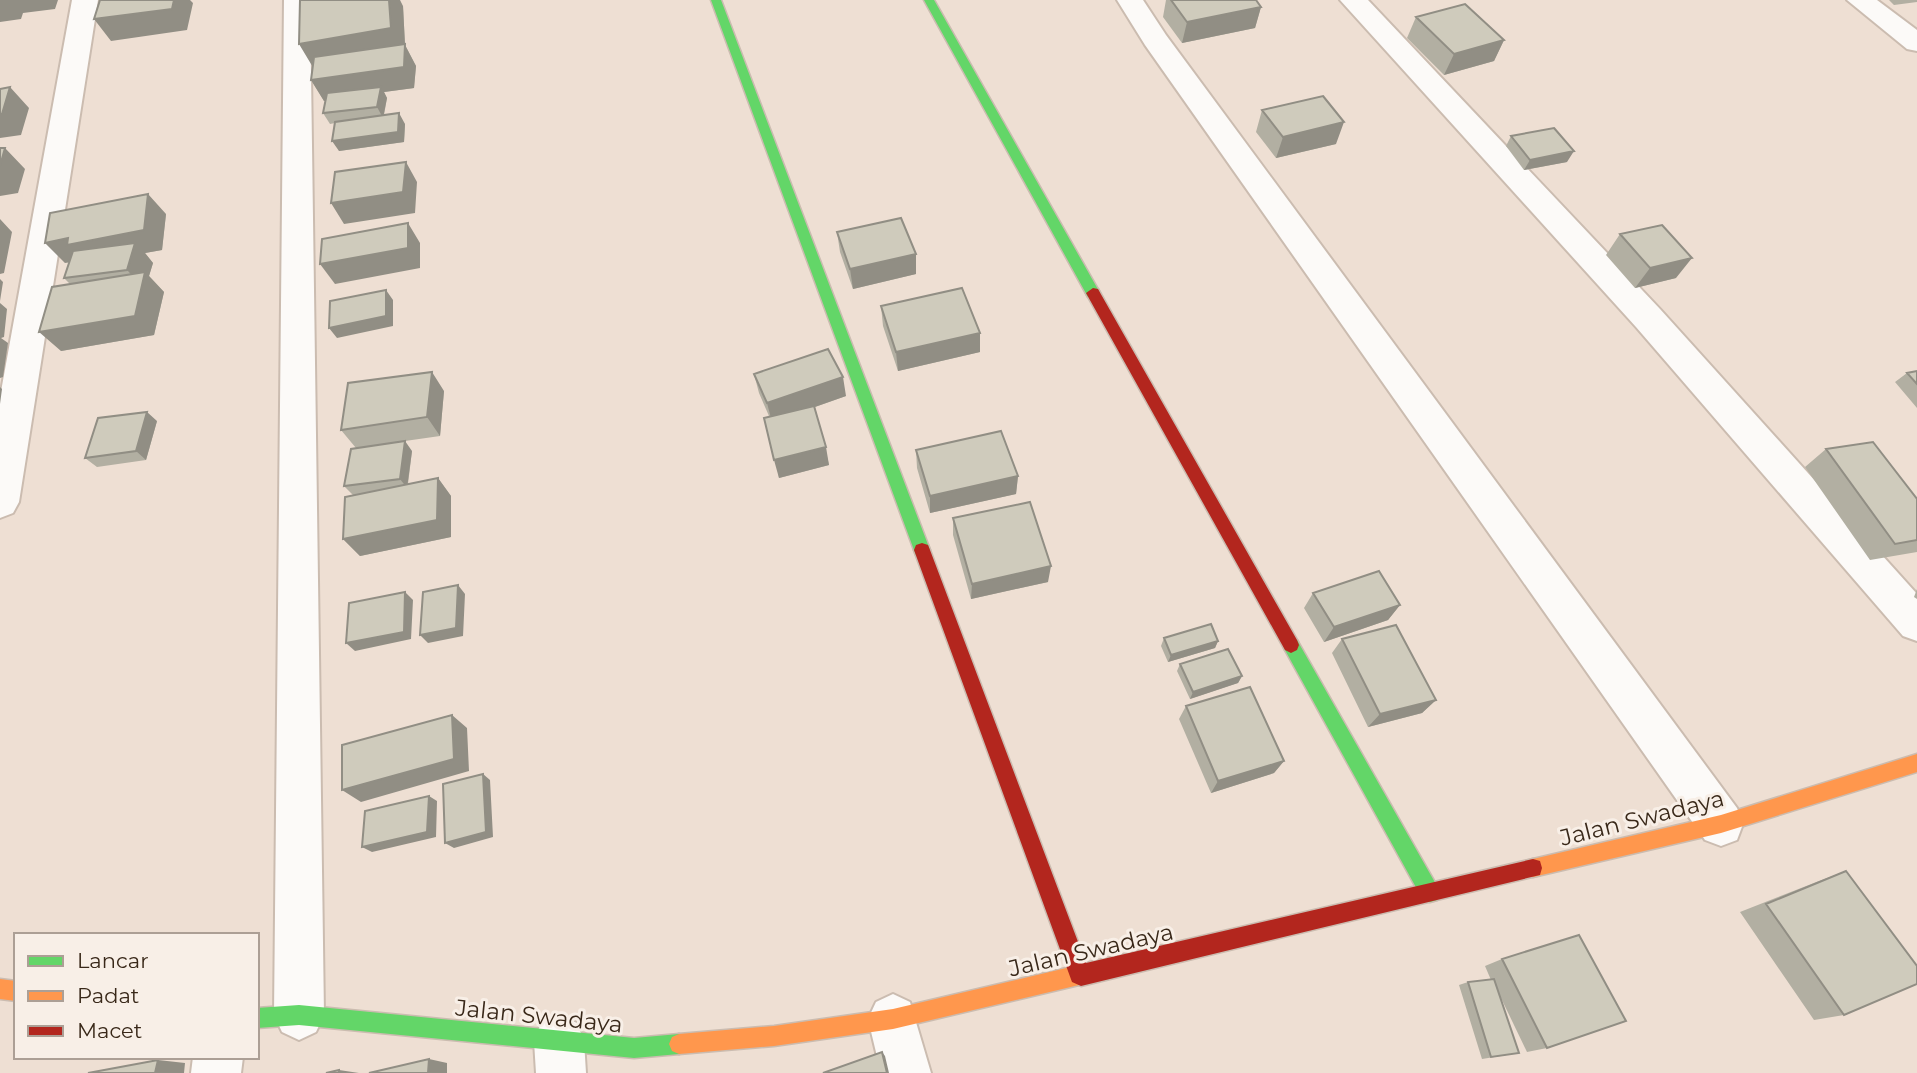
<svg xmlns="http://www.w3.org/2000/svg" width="1917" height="1073" font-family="Montserrat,sans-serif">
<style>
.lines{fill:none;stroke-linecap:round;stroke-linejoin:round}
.street-casing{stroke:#cbbcb0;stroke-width:4}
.fast-casing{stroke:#cbbcb0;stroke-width:3}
.slow-casing{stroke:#cbbcb0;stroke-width:3}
.jam-casing{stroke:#cbbcb0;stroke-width:3}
.street{fill:#fcfaf8;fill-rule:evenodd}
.fast{fill:#63d668;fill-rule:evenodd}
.slow{fill:#ff974d;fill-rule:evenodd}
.jam{fill:#b3261e;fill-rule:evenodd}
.wall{fill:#b2afa2}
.shaded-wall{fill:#918e84}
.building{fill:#cfcbbc;stroke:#918e84;stroke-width:2}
.labels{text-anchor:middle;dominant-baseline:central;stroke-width:6;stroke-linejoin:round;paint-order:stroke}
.near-street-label{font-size:23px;fill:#392819;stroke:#f8efe7}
</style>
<rect width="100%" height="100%" fill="#eedfd3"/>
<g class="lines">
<g class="street-casing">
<path id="street" d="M 72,0 L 98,0 L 19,502 L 13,513 L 0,518 L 0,397 Z
M 284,0 L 310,0 L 324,1015 L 316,1032 L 299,1040 L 282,1032 L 274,1015 Z
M 1117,0 L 1143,0 L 1166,35 L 1737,808 L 1743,824 L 1737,840 L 1721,846 L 1705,840 L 1145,45 Z
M 1340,0 L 1368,0 L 1660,309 L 1917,594 L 1917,641 L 1903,636 L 1636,327 Z
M 1847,0 L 1877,0 L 1917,30 L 1917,51 L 1907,49 Z
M 893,994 L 910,1002 L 931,1073 L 881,1073 L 868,1019 L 876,1002 Z
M 559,1016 L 577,1023 L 584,1041 L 586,1073 L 536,1073 L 534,1041 L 541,1023 Z
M 193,1057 L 243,1057 L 241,1073 L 191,1073 Z"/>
</g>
<g class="fast-casing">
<path id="fast" d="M 711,0 L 721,0 L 930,550 L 928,555 L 922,557 L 916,555 L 914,550 Z
M 924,0 L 934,0 L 1100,293 L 1098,297 L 1088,297 Z
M 1291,637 L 1297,640 L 1437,886 L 1439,893 L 1437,900 L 1430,902 L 1423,900 L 1285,650 L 1283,645 L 1285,640 Z
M 299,1005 L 634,1038 L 679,1034 L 686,1037 L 689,1044 L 686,1051 L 679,1054 L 634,1058 L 299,1025 L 257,1028 L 257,1008 Z"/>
</g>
<g class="slow-casing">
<path id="slow" d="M 1917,754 L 1917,772 L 1721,833 L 1533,877 L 1526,875 L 1524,868 L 1526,861 L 1533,859 L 1721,815 Z
M 1079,965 L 1086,968 L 1089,975 L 1086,982 L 1079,985 L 893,1029 L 774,1046 L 679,1054 L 672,1051 L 669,1044 L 672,1037 L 679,1034 L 774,1026 L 893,1009 Z
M 0,979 L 16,981 L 16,1001 L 0,999 Z"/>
</g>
<g class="jam-casing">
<path id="jam" d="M 1093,288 L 1098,289 L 1297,640 L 1299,645 L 1297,650 L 1291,653 L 1285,650 L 1086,293 Z
M 922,543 L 928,545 L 930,550 L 1086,963 L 1533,859 L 1540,861 L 1542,868 L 1540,875 L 1081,986 L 1072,982 L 914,550 L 916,545 Z"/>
</g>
<use href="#street" class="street"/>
<use href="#fast" class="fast"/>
<use href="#slow" class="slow"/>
<use href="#jam" class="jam"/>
</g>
<path class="wall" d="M 1166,0 L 1256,0 L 1261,7 L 1255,28 L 1182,43 L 1163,17 Z
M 1889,0 L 1917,0 L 1917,2 L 1894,5 Z
M 403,6 L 405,45 L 416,66 L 414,88 L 384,92 L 387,98 L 384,115 L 405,124 L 404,142 L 339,151 L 335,123 L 330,124 L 323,113 L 326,101 L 324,101 L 311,80 Z
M 1416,17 L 1504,40 L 1494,61 L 1444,75 L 1407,38 Z
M 1262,110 L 1336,144 L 1276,158 L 1256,132 Z
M 1511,136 L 1567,162 L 1524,170 L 1506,146 Z
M 166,214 L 162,250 L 145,253 L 153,263 L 149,276 L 164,292 L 154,335 L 61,351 L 70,284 L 64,278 L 69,262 L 65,263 Z
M 837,232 L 916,274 L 853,289 L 840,252 Z
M 1620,234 L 1676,278 L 1635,288 L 1606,255 Z
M 881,306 L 980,333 L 980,352 L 898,371 L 883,326 Z
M 1917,371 L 1917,408 L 1895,382 L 1907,373 Z
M 754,374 L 846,396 L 815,407 L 829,465 L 779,478 L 769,416 L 759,393 Z
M 444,391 L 440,436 L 356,448 L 341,430 Z
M 157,421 L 146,460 L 97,467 L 85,458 Z
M 1826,449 L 1917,499 L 1917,552 L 1870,560 L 1805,467 Z
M 916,450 L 1018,476 L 1016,494 L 930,513 L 917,468 Z
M 412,451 L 408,484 L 438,478 L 451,496 L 451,537 L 360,556 L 343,539 L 361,494 L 353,495 L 344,486 Z
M 953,518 L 1048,582 L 971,599 L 953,535 Z
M 1917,589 L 1917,599 L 1914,597 Z
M 1313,593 L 1400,605 L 1388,620 L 1324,642 L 1304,608 Z
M 1164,638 L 1218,641 L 1215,648 L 1168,662 L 1161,646 Z
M 1342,639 L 1436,700 L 1422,713 L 1368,727 L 1332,653 Z
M 1180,664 L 1242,676 L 1238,683 L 1190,699 L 1177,671 Z
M 1186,706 L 1284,761 L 1274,773 L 1211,793 L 1179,719 Z
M 1846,871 L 1844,1015 L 1814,1020 L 1740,912 L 1819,881 Z
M 1502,959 L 1547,1048 L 1527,1052 L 1501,998 L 1519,1053 L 1482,1059 L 1459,985 L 1468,982 L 1491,980 L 1485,966 Z"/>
<path class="shaded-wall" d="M 0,0 L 58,0 L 55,9 L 23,13 L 21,19 L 0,22 Z
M 174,0 L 190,0 L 193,3 L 187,30 L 111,41 L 94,19 Z
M 389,0 L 400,0 L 403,6 L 405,45 L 416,66 L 414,88 L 384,92 L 387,98 L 383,118 L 377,107 L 380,93 L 324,101 L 311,80 L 317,74 L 299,44 Z
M 1261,7 L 1255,28 L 1182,43 L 1187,22 Z
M 1504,40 L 1494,61 L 1444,75 L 1454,54 Z
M 10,87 L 29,108 L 21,135 L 0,138 L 0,114 Z
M 399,113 L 405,124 L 404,142 L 339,151 L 332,141 Z
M 1344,122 L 1336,144 L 1276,158 L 1283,137 Z
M 5,148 L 25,169 L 18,193 L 0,196 L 0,166 Z
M 1574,151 L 1567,162 L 1524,170 L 1530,160 Z
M 406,162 L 417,182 L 415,213 L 344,224 L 331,203 Z
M 148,194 L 166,214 L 162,250 L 145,253 L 153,263 L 149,276 L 164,292 L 154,335 L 61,351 L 39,332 L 142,286 L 127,270 L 81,260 L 65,263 L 45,243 Z
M 0,219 L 12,232 L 4,273 L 0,274 Z
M 408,223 L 420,243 L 420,268 L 335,284 L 320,264 Z
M 916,254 L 916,274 L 853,289 L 850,269 Z
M 1692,258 L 1676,278 L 1635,288 L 1650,268 Z
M 0,279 L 3,282 L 0,301 Z
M 386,290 L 393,300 L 393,326 L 337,338 L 329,328 Z
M 0,303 L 7,309 L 4,337 L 1,338 L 8,343 L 3,377 L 0,378 Z
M 980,333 L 980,352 L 898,371 L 896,352 Z
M 432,372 L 444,391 L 440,436 L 427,417 Z
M 843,377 L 846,396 L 772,422 L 767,403 Z
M 0,387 L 2,389 L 0,404 Z
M 147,412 L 157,421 L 146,460 L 136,451 Z
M 405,441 L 412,451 L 407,488 L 400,479 Z
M 826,447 L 829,465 L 779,478 L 774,460 Z
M 1018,476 L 1016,494 L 930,513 L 930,496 Z
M 438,478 L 451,496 L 451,537 L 360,556 L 343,539 Z
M 1051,566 L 1048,582 L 971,599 L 972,584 Z
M 458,585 L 465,594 L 463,636 L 428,643 L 420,635 Z
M 405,592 L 413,600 L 411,639 L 355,651 L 346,643 Z
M 1400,605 L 1388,620 L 1324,642 L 1334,627 Z
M 1218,641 L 1215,648 L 1168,662 L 1171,655 Z
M 1242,676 L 1238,683 L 1190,699 L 1193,692 Z
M 1436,700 L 1422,713 L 1368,727 L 1380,714 Z
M 452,715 L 467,728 L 469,771 L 361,802 L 342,790 Z
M 1284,761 L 1274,773 L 1211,793 L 1218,781 Z
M 483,774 L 490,780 L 493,837 L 454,848 L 445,843 Z
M 429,796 L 437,801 L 436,837 L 372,852 L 362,847 Z
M 882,1052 L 885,1056 L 889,1073 L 887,1073 Z
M 429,1059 L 447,1063 L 447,1073 L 428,1073 Z
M 158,1060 L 185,1063 L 184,1073 L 155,1073 Z
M 339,1070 L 359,1073 L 339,1073 Z"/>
<path class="building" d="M 100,0 L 174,0 L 172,9 L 94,19 Z
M 300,0 L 389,0 L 391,28 L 299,44 Z
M 1171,0 L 1256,0 L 1261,7 L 1187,22 Z
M 1465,4 L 1504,40 L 1454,54 L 1416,17 Z
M 405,44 L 404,67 L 311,80 L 314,57 Z
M 10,87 L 2,114 L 0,114 L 0,89 Z
M 381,87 L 377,107 L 323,113 L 327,93 Z
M 1323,96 L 1344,122 L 1283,137 L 1262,110 Z
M 399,113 L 398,132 L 332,141 L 335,122 Z
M 1554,128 L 1574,151 L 1530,160 L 1511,136 Z
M 0,148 L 5,148 L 0,166 Z
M 406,162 L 403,192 L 331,203 L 335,172 Z
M 148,194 L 144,230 L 67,245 L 68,238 L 45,243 L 50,213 Z
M 901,218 L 916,254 L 850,269 L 837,232 Z
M 408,223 L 408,248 L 320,264 L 322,239 Z
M 1662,225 L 1692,258 L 1650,268 L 1620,234 Z
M 135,243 L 127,270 L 64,278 L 73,251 Z
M 145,272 L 135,316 L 39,332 L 52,287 Z
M 962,288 L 980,333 L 896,352 L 881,306 Z
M 386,290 L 386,316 L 329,328 L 330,301 Z
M 828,349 L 843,377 L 767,403 L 754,374 Z
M 1917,371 L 1917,384 L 1907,373 Z
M 432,372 L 427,417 L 341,430 L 348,383 Z
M 814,406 L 826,447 L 774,460 L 764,418 Z
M 147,412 L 136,451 L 85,458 L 98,418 Z
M 1001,431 L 1018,476 L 930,496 L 916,450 Z
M 405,441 L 400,479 L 344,486 L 351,449 Z
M 1873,442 L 1917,499 L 1917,540 L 1895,544 L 1826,449 Z
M 438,478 L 437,520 L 343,539 L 345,497 Z
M 1030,502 L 1051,566 L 972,584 L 953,518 Z
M 1379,571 L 1400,605 L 1334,627 L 1313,593 Z
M 458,585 L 456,628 L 420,635 L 423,592 Z
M 405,592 L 404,632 L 346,643 L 349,603 Z
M 1211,624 L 1218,641 L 1171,655 L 1164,638 Z
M 1396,625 L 1436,700 L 1380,714 L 1342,639 Z
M 1228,649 L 1242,676 L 1193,692 L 1180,664 Z
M 1250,687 L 1284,761 L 1218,781 L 1186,706 Z
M 452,715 L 454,759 L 342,790 L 342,745 Z
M 483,774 L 486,832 L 445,843 L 443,784 Z
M 429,796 L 427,832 L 362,847 L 365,811 Z
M 1846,871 L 1917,966 L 1917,984 L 1844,1015 L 1766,904 Z
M 1579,935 L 1626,1021 L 1547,1048 L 1502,959 Z
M 1494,979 L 1519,1053 L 1491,1057 L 1468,982 Z
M 882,1052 L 887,1073 L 823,1073 Z
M 429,1059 L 428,1073 L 369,1073 Z
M 158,1060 L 155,1073 L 88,1073 Z
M 339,1070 L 339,1073 L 326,1073 Z"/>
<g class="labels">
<g class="near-street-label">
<text transform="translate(1642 818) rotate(-14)">Jalan Swadaya</text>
<text transform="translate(1091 950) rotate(-13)">Jalan Swadaya</text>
<text transform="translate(539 1016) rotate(6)">Jalan Swadaya</text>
</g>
</g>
<rect x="14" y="933" width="245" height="126" fill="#f8efe7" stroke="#ac9f95" stroke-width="2"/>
<rect x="28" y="956" width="35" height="10" fill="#63d668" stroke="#ac9f95" stroke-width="2"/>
<text x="77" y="968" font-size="21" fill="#392819">Lancar</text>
<rect x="28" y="991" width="35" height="10" fill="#ff974d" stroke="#ac9f95" stroke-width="2"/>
<text x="77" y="1003" font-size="21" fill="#392819">Padat</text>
<rect x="28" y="1026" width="35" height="10" fill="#b3261e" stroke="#ac9f95" stroke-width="2"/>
<text x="77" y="1038" font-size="21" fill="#392819">Macet</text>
</svg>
